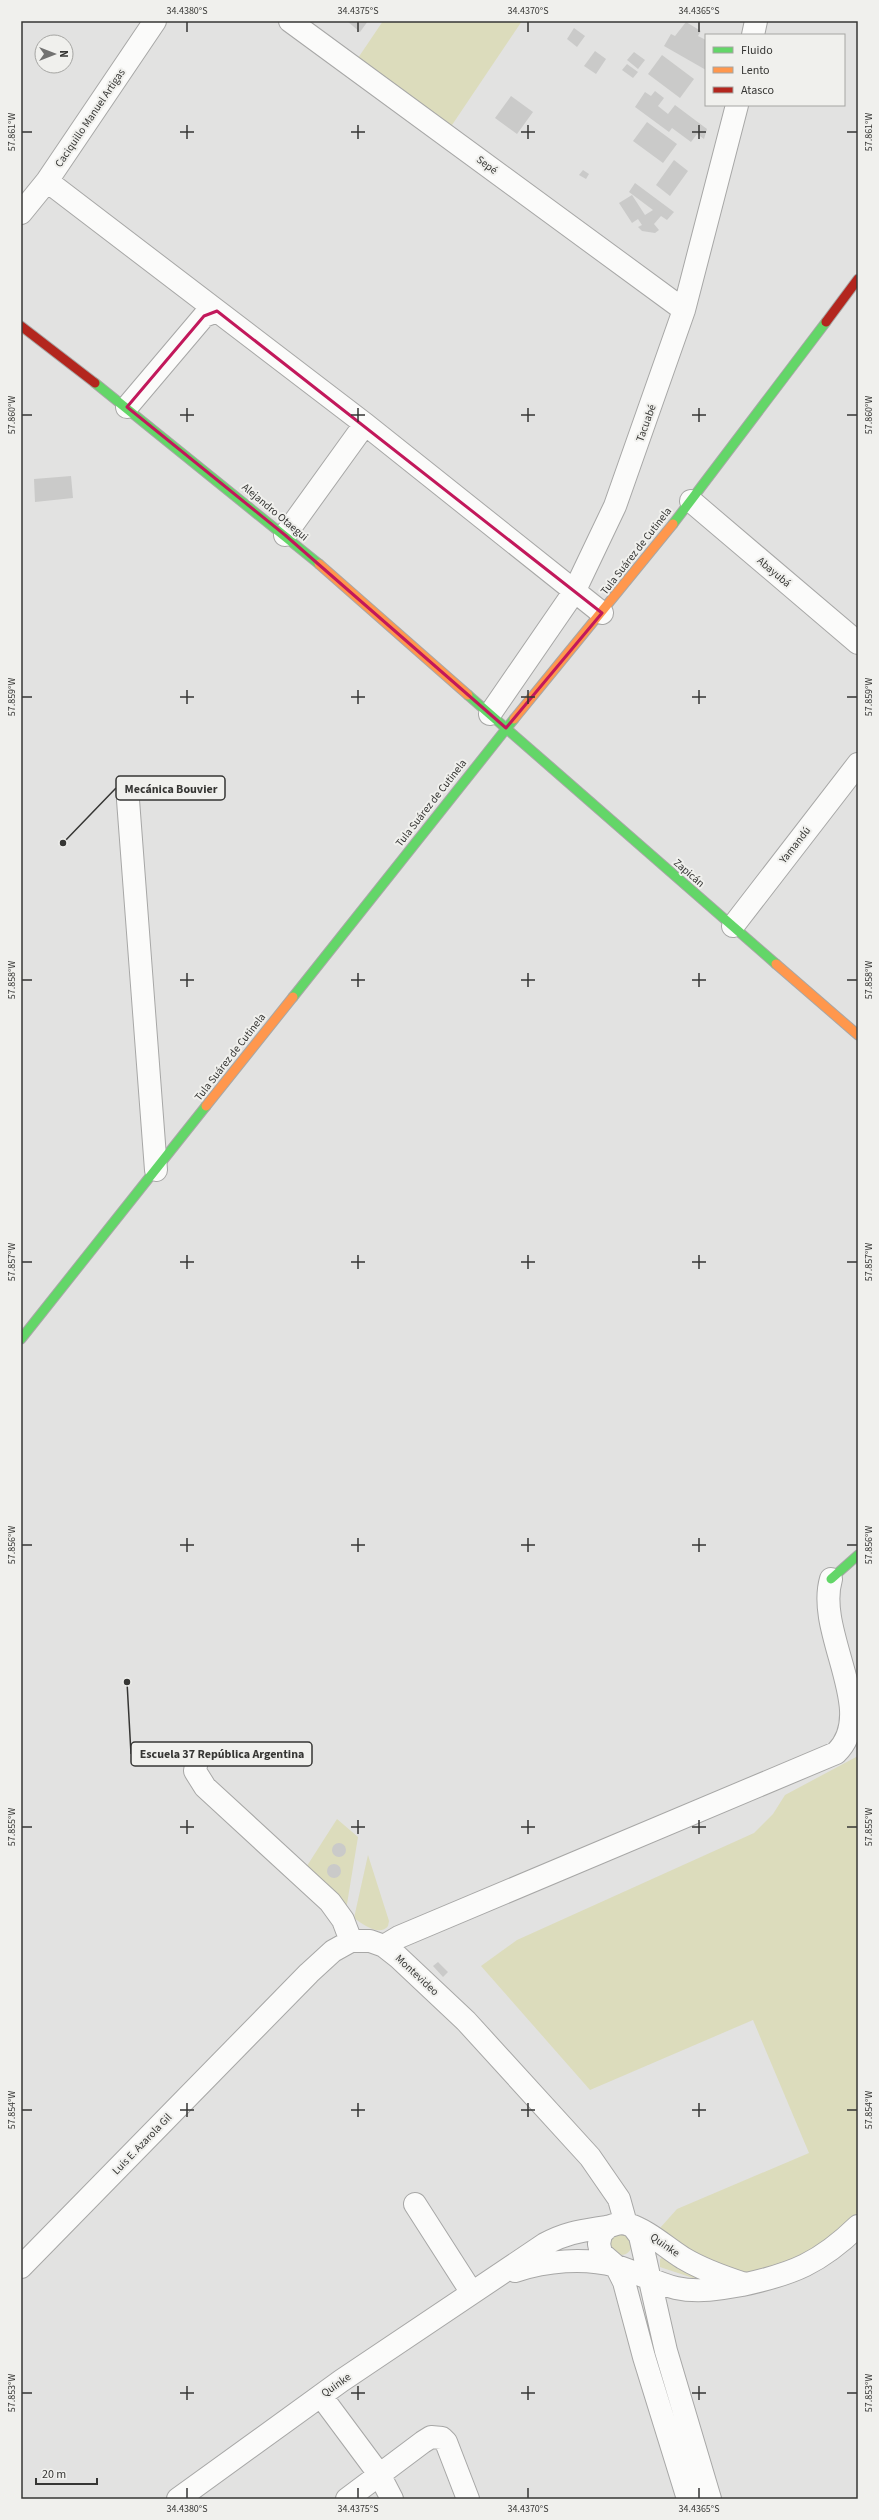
<svg xmlns="http://www.w3.org/2000/svg" width="879" height="2520" font-family="'Source Sans 3',sans-serif">
<style>
.green{fill:#dcdcbc}
.building{fill:#cacac9}
.lines{fill:none;stroke-linecap:round;stroke-linejoin:round}
.street-casing{stroke:#a7a7a6;stroke-width:24}
.fast-casing{stroke:#a7a7a6;stroke-width:11}
.slow-casing{stroke:#a7a7a6;stroke-width:11}
.jam-casing{stroke:#a7a7a6;stroke-width:11}
.street{stroke:#fbfbfa;stroke-width:22}
.fast{stroke:#63d668;stroke-width:9}
.slow{stroke:#ff974d;stroke-width:9}
.jam{stroke:#b3261e;stroke-width:9}
.marked{fill:none;stroke:#c2185b;stroke-width:3;stroke-linejoin:round}
.ticks{fill:none;stroke:#363634;stroke-width:1.5}
.labels{text-anchor:middle;dominant-baseline:central;stroke-width:4;stroke-linejoin:round;paint-order:stroke}
.street-label{font-size:11px;fill:#363634;stroke:#f0f0ed}
.leader{fill:none;stroke:#363634;stroke-width:1.5}
.callout-dot{fill:#363634;stroke:#f0f0ed;stroke-width:1.5}
.callout{fill:#f0f0ed;stroke:#363634;stroke-width:1.5}
.callout-label{font-size:12px;text-anchor:middle;font-weight:bold;fill:#363634}
.neatline{fill:none;stroke:#363634;stroke-width:1.5}
.ticks-label{font-size:10px;text-anchor:middle;fill:#363634}
</style>
<rect width="100%" height="100%" fill="#e2e2e1"/>
<path class="green" d="M 383,21 L 522,21 L 450,128 L 356,61 Z
M 858,1756 L 858,2212 L 822,2246 L 766,2272 L 746,2273 L 722,2269 L 682,2248 L 660,2228 L 677,2209 L 809,2153 L 753,2020 L 590,2090 L 481,1966 L 517,1940 L 754,1833 L 773,1814 L 785,1795 Z
M 337,1819 L 358,1837 L 346,1910 L 305,1869 Z
M 368,1855 L 389,1921 L 388,1926 C 380,1937 362,1924 354,1918 Z
M610 2244a11 11 0 1 1 22 0a11 11 0 1 1-22 0Z
M 663,2257 L 696,2278 L 696,2279 L 660,2267 L 660,2259 Z"/>
<path class="building" d="M 347,21 L 368,21 L 360,32 Z
M 686,22 L 701,31 L 698,36 L 706,40 L 706,70 L 664,46 L 671,34 L 675,36 Z
M 574,28 L 585,36 L 577,47 L 567,39 Z
M 595,51 L 606,59 L 596,74 L 584,66 Z
M 634,52 L 645,60 L 638,69 L 627,60 Z
M 662,55 L 694,79 L 680,98 L 648,74 Z
M 627,64 L 638,72 L 633,78 L 622,70 Z
M 655,91 L 664,98 L 658,106 L 668,114 L 675,105 L 707,129 L 704,139 L 697,134 L 691,142 L 672,128 L 669,132 L 635,107 L 645,92 L 651,96 Z
M 511,96 L 533,112 L 517,134 L 495,118 Z
M 647,122 L 677,144 L 663,163 L 633,141 Z
M 674,160 L 688,171 L 670,196 L 656,185 Z
M 583,170 L 589,174 L 586,179 L 579,175 Z
M 635,183 L 674,212 L 667,220 L 661,216 L 654,224 L 659,230 L 655,233 L 642,231 L 638,227 L 642,225 L 638,219 L 632,223 L 619,203 L 632,195 L 645,215 L 653,210 L 629,192 Z
M 71,476 L 73,498 L 35,502 L 34,479 Z
M332 1850a7 7 0 1 1 14 0a7 7 0 1 1-14 0Z
M327 1871a7 7 0 1 1 14 0a7 7 0 1 1-14 0Z
M 438,1962 L 448,1972 L 443,1977 L 433,1966 Z"/>
<g class="lines">
<g class="street-casing">
<path id="street" d="M 290,21 L 684,310
M 753,35 L 756,21
M 47,181 L 365,424 L 602,613
M 21,213 L 47,181 L 155,21
M 127,407 L 204,316 L 217,311
M 691,501 L 858,643
M 285,535 L 365,424
M 490,714 L 574,592 L 615,506 L 684,310 L 737,105
M 128,800 L 156,1170
M 733,926 L 858,764
M 198,1754 L 195,1771 L 205,1787 L 330,1902 L 343,1920 L 351,1941 L 370,1941 L 384,1946 L 398,1957 L 466,2021 L 590,2157 L 619,2199 L 626,2224
M 384,1946 L 399,1937 L 836,1753 C 879,1712 815,1633 831,1579
M 415,2204 L 472,2293
M 608,2227 L 601,2234 L 599,2244 L 601,2253 L 616,2266 L 624,2282 L 644,2357 L 688,2499
M 634,2228 L 640,2236 L 666,2351 L 710,2499
M 21,2267 L 309,1973 L 333,1951 L 351,1941
M 515,2271 C 546,2261 584,2257 616,2266 C 637,2272 655,2283 676,2288 C 698,2293 720,2289 742,2285 C 793,2274 820,2263 858,2226
M 321,2396 L 379,2474 L 392,2499
M 178,2499 L 341,2381 L 545,2244 C 568,2232 582,2231 606,2227 C 614,2226 618,2221 627,2224 C 649,2231 664,2246 683,2258 C 703,2270 723,2277 745,2284
M 347,2499 L 423,2442 L 431,2437 L 442,2438 L 446,2442 L 468,2499"/>
</g>
<g class="fast-casing">
<path id="fast" d="M 95,383 L 319,564
M 673,524 L 826,322
M 468,695 L 776,964
M 293,997 L 514,719
M 21,1339 L 206,1106
M 831,1579 L 858,1555"/>
</g>
<g class="slow-casing">
<path id="slow" d="M 319,564 L 468,695
M 514,719 L 673,524
M 776,964 L 858,1035
M 206,1106 L 293,997"/>
</g>
<g class="jam-casing">
<path id="jam" d="M 826,322 L 858,279
M 21,326 L 95,383"/>
</g>
<use href="#street" class="street"/>
<use href="#fast" class="fast"/>
<use href="#slow" class="slow"/>
<use href="#jam" class="jam"/>
</g>
<path class="marked" d="M 217,311 L 602,613 L 506,728 L 285,535 L 127,407 L 204,316 Z"/>
<path class="ticks" d="M 187,22 L 187,32M 358,22 L 358,32M 528,22 L 528,32M 699,22 L 699,32M 187,125 L 187,139M 358,125 L 358,139M 528,125 L 528,139M 699,125 L 699,139M 22,132 L 32,132M 180,132 L 194,132M 351,132 L 365,132M 521,132 L 535,132M 692,132 L 706,132M 847,132 L 857,132M 187,408 L 187,422M 358,408 L 358,422M 528,408 L 528,422M 699,408 L 699,422M 22,415 L 32,415M 180,415 L 194,415M 351,415 L 365,415M 521,415 L 535,415M 692,415 L 706,415M 847,415 L 857,415M 187,690 L 187,704M 358,690 L 358,704M 528,690 L 528,704M 699,690 L 699,704M 22,697 L 32,697M 180,697 L 194,697M 351,697 L 365,697M 521,697 L 535,697M 692,697 L 706,697M 847,697 L 857,697M 187,973 L 187,987M 358,973 L 358,987M 528,973 L 528,987M 699,973 L 699,987M 22,980 L 32,980M 180,980 L 194,980M 351,980 L 365,980M 521,980 L 535,980M 692,980 L 706,980M 847,980 L 857,980M 187,1255 L 187,1269M 358,1255 L 358,1269M 528,1255 L 528,1269M 699,1255 L 699,1269M 22,1262 L 32,1262M 180,1262 L 194,1262M 351,1262 L 365,1262M 521,1262 L 535,1262M 692,1262 L 706,1262M 847,1262 L 857,1262M 187,1538 L 187,1552M 358,1538 L 358,1552M 528,1538 L 528,1552M 699,1538 L 699,1552M 22,1545 L 32,1545M 180,1545 L 194,1545M 351,1545 L 365,1545M 521,1545 L 535,1545M 692,1545 L 706,1545M 847,1545 L 857,1545M 187,1820 L 187,1834M 358,1820 L 358,1834M 528,1820 L 528,1834M 699,1820 L 699,1834M 22,1827 L 32,1827M 180,1827 L 194,1827M 351,1827 L 365,1827M 521,1827 L 535,1827M 692,1827 L 706,1827M 847,1827 L 857,1827M 187,2103 L 187,2117M 358,2103 L 358,2117M 528,2103 L 528,2117M 699,2103 L 699,2117M 22,2110 L 32,2110M 180,2110 L 194,2110M 351,2110 L 365,2110M 521,2110 L 535,2110M 692,2110 L 706,2110M 847,2110 L 857,2110M 187,2386 L 187,2400M 358,2386 L 358,2400M 528,2386 L 528,2400M 699,2386 L 699,2400M 22,2393 L 32,2393M 180,2393 L 194,2393M 351,2393 L 365,2393M 521,2393 L 535,2393M 692,2393 L 706,2393M 847,2393 L 857,2393M 187,2488 L 187,2498M 358,2488 L 358,2498M 528,2488 L 528,2498M 699,2488 L 699,2498"/>
<g class="labels">
<g class="street-label">
<text transform="translate(90 118) rotate(-56)">Caciquillo Manuel Artigas</text>
<text transform="translate(487 165) rotate(36)">Sepé</text>
<text transform="translate(646 423) rotate(-70)">Tacuabé</text>
<text transform="translate(275 512) rotate(40)">Alejandro Otaegui</text>
<text transform="translate(636 551) rotate(-52)">Tula Suárez de Cutinela</text>
<text transform="translate(774 572) rotate(40)">Abayubá</text>
<text transform="translate(431 803) rotate(-52)">Tula Suárez de Cutinela</text>
<text transform="translate(795 845) rotate(-52)">Yamandú</text>
<text transform="translate(689 873) rotate(41)">Zapicán</text>
<text transform="translate(230 1057) rotate(-52)">Tula Suárez de Cutinela</text>
<text transform="translate(417 1975) rotate(43)">Montevideo</text>
<text transform="translate(142 2144) rotate(-46)">Luis E. Azarola Gil</text>
<text transform="translate(665 2245) rotate(35)">Quinke</text>
<text transform="translate(336 2385) rotate(-35)">Quinke</text>
</g>
</g>
<path class="leader" d="M63 843L116 788M127 1682L131 1754"/>
<g class="callout-dot">
<circle cx="63" cy="843" r="4"/>
<circle cx="127" cy="1682" r="4"/>
</g>
<g class="callout">
<rect x="116" y="776" width="109" height="24" rx="4"/>
<rect x="131" y="1742" width="181" height="24" rx="4"/>
</g>
<g class="callout-label">
<text x="171" y="793">Mecánica Bouvier</text>
<text x="222" y="1758">Escuela 37 República Argentina</text>
</g>
<rect width="879" height="2520" fill="none" stroke="#f0f0ed" stroke-width="44"/>
<rect x="705" y="34" width="140" height="72" fill="#f0f0ed" stroke="#a6a6a3"/>
<rect x="713" y="47" width="20" height="6" fill="#63d668" stroke="#a6a6a3"/>
<text x="741" y="54" font-size="12" fill="#363634">Fluido</text>
<rect x="713" y="67" width="20" height="6" fill="#ff974d" stroke="#a6a6a3"/>
<text x="741" y="74" font-size="12" fill="#363634">Lento</text>
<rect x="713" y="87" width="20" height="6" fill="#b3261e" stroke="#a6a6a3"/>
<text x="741" y="94" font-size="12" fill="#363634">Atasco</text>
<g transform="translate(54 54) rotate(90)"><circle r="19" fill="#f0f0ed" stroke="#a6a6a3"/>
<path d="M0-3L7 15L0 10L-7 15Z" fill="#727271"/>
<text y="-6" font-size="11" font-weight="bold" text-anchor="middle" fill="#363634">N</text>
</g>
<path d="M36 2478v6h61v-6" fill="none" stroke="#363634" stroke-width="2"/>
<text x="42" y="2478" font-size="12" fill="#363634" stroke="#f0f0ed" stroke-width="3" paint-order="stroke">20 m</text>
<rect x="22" y="22" width="835" height="2476" class="neatline"/>
<g class="ticks-label">
<text x="187" y="14">34.4380°S</text>
<text x="358" y="14">34.4375°S</text>
<text x="528" y="14">34.4370°S</text>
<text x="699" y="14">34.4365°S</text>
<text transform="translate(11 132) rotate(-90)" y="4">57.861°W</text>
<text transform="translate(868 132) rotate(-90)" y="4">57.861°W</text>
<text transform="translate(868 415) rotate(-90)" y="4">57.860°W</text>
<text transform="translate(11 415) rotate(-90)" y="4">57.860°W</text>
<text transform="translate(11 697) rotate(-90)" y="4">57.859°W</text>
<text transform="translate(868 697) rotate(-90)" y="4">57.859°W</text>
<text transform="translate(11 980) rotate(-90)" y="4">57.858°W</text>
<text transform="translate(868 980) rotate(-90)" y="4">57.858°W</text>
<text transform="translate(868 1262) rotate(-90)" y="4">57.857°W</text>
<text transform="translate(11 1262) rotate(-90)" y="4">57.857°W</text>
<text transform="translate(868 1545) rotate(-90)" y="4">57.856°W</text>
<text transform="translate(11 1545) rotate(-90)" y="4">57.856°W</text>
<text transform="translate(11 1827) rotate(-90)" y="4">57.855°W</text>
<text transform="translate(868 1827) rotate(-90)" y="4">57.855°W</text>
<text transform="translate(11 2110) rotate(-90)" y="4">57.854°W</text>
<text transform="translate(868 2110) rotate(-90)" y="4">57.854°W</text>
<text transform="translate(11 2393) rotate(-90)" y="4">57.853°W</text>
<text transform="translate(868 2393) rotate(-90)" y="4">57.853°W</text>
<text x="187" y="2512">34.4380°S</text>
<text x="358" y="2512">34.4375°S</text>
<text x="528" y="2512">34.4370°S</text>
<text x="699" y="2512">34.4365°S</text>
</g>
</svg>
